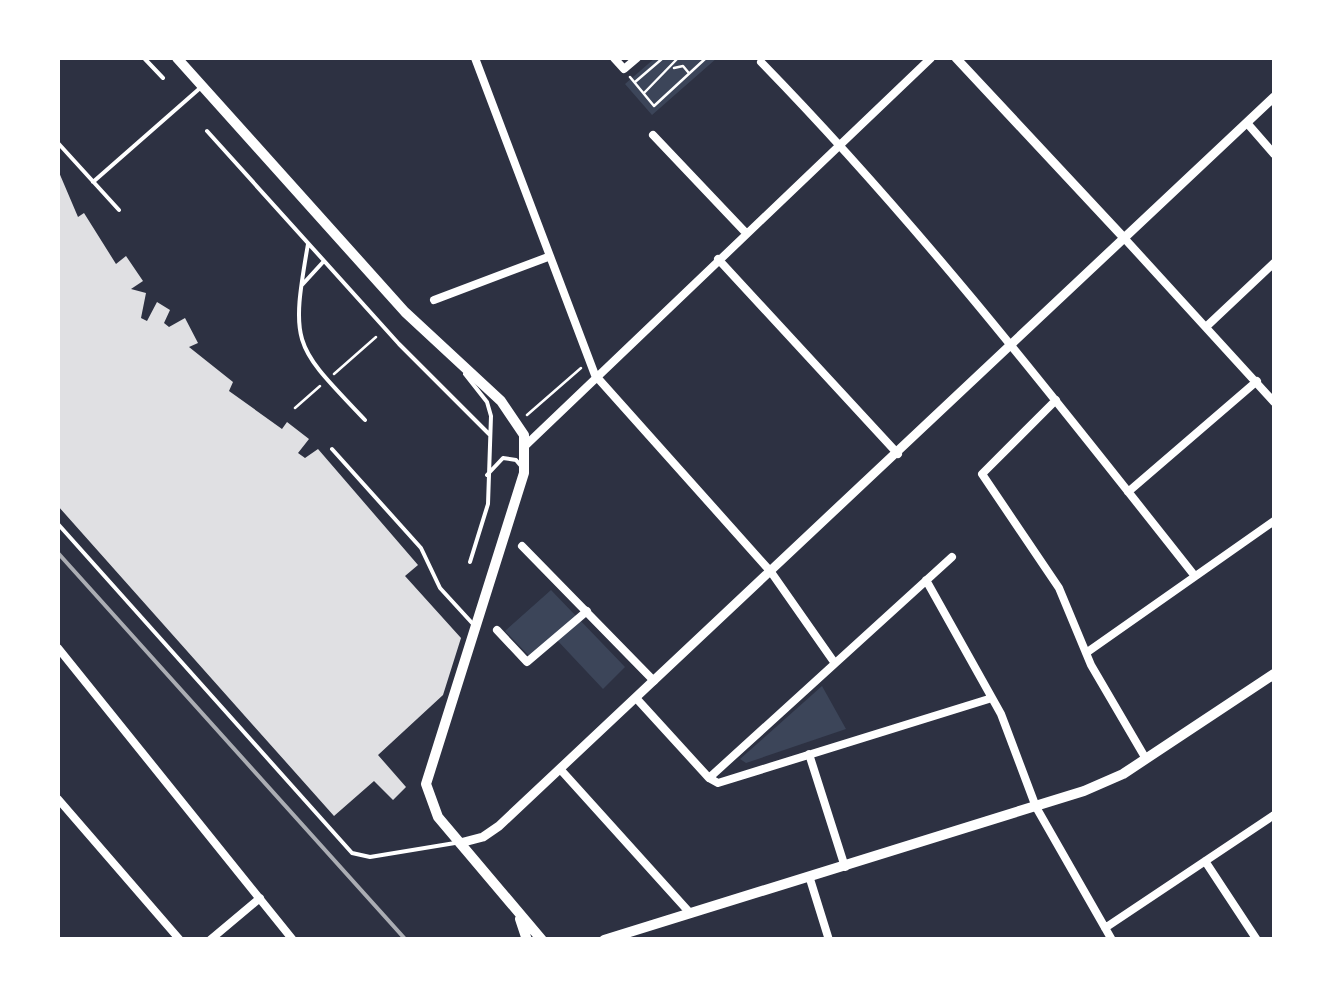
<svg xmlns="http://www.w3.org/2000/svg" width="1332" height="997" font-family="'Space Grotesk',sans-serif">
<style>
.green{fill:#3c4559}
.building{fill:#e0e0e3}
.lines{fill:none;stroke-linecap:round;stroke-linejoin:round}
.path{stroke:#fff;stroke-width:2.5}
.service{stroke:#fff;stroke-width:4}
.minor{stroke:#fff;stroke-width:8}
.tertiary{stroke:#fff;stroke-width:9}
.secondary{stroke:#fff;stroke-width:10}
.rail{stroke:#abadb3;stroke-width:4}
</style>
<rect width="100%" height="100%" fill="#2d3142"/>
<path class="green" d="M 655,58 L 717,58 L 652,115 L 625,84 Z
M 551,590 L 625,667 L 603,689 L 556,639 L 532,659 L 505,631 Z
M 822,686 L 846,729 L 746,763 L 740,759 Z"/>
<path class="building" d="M 58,170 L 78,217 L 84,213 L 116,264 L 126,256 L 143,281 L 131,289 L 146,293 L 141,318 L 147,321 L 157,302 L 170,310 L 164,323 L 169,327 L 185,318 L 198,343 L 189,347 L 233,382 L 229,391 L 282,429 L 287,422 L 309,439 L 298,453 L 305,458 L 318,449 L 418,565 L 405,576 L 461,638 L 443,695 L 378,755 L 406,787 L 393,800 L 374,781 L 334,816 L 58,506 Z"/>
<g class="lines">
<path class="path" d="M 674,68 L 683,66 L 688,72
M 630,77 L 654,106 L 706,58
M 635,82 L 663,58
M 644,93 L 678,58
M 334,374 L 376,337
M 295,408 L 320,386
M 527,415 L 581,368"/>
<path class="service" d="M 144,58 L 163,78
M 207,131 L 399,344 L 489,434
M 58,143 L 119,210
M 93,182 L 199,89
M 308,244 C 290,347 294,345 365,420
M 302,285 L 324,261
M 465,374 L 487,402 L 491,416 L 488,504 L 470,562
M 332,449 L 421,548 L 440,588 L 473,624
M 487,475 L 503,458 L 516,460 L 521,466
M 58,524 L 352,853 L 370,857 L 455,843"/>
<path class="minor" d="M 475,58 L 595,375 L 771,572 L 834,662
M 614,58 L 624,69 L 637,58
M 761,62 C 918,223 1055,399 1194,575
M 1247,123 L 1274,154
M 653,135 L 746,233
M 1125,239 L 1274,402
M 718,259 L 898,454
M 434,300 L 548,257
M 1207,326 L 1274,263
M 1056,400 L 982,474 L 1059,588 L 1091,665 L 1146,759
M 526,445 L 931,58
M 1128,492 L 1257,381
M 522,546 L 654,681
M 926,580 L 1001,714 L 1036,807 L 1112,940
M 497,630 L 527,662 L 587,611
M 58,648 L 293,940
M 1086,653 L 1274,521
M 636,698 L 709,778
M 809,754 L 845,867
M 560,769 L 690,913
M 709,778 L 952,557
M 709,778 L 718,783 L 992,698
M 58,799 L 180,940
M 1205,861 L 1257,940
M 810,879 L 829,940
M 1105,928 L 1274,815
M 210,940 L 260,898"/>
<path class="tertiary" d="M 956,58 L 1125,239
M 460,843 L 483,837 L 499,826 L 1274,97"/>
<path class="secondary" d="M 177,58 L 405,312 L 501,401 L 524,435 L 524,473 L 426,784 L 438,817 L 542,940
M 520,919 L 527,940
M 604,940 L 1084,791 L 1123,774 L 1274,674"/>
<path class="rail" d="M 58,553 L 406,940"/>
</g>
<rect width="1332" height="997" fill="none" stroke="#ffffff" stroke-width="120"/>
</svg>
